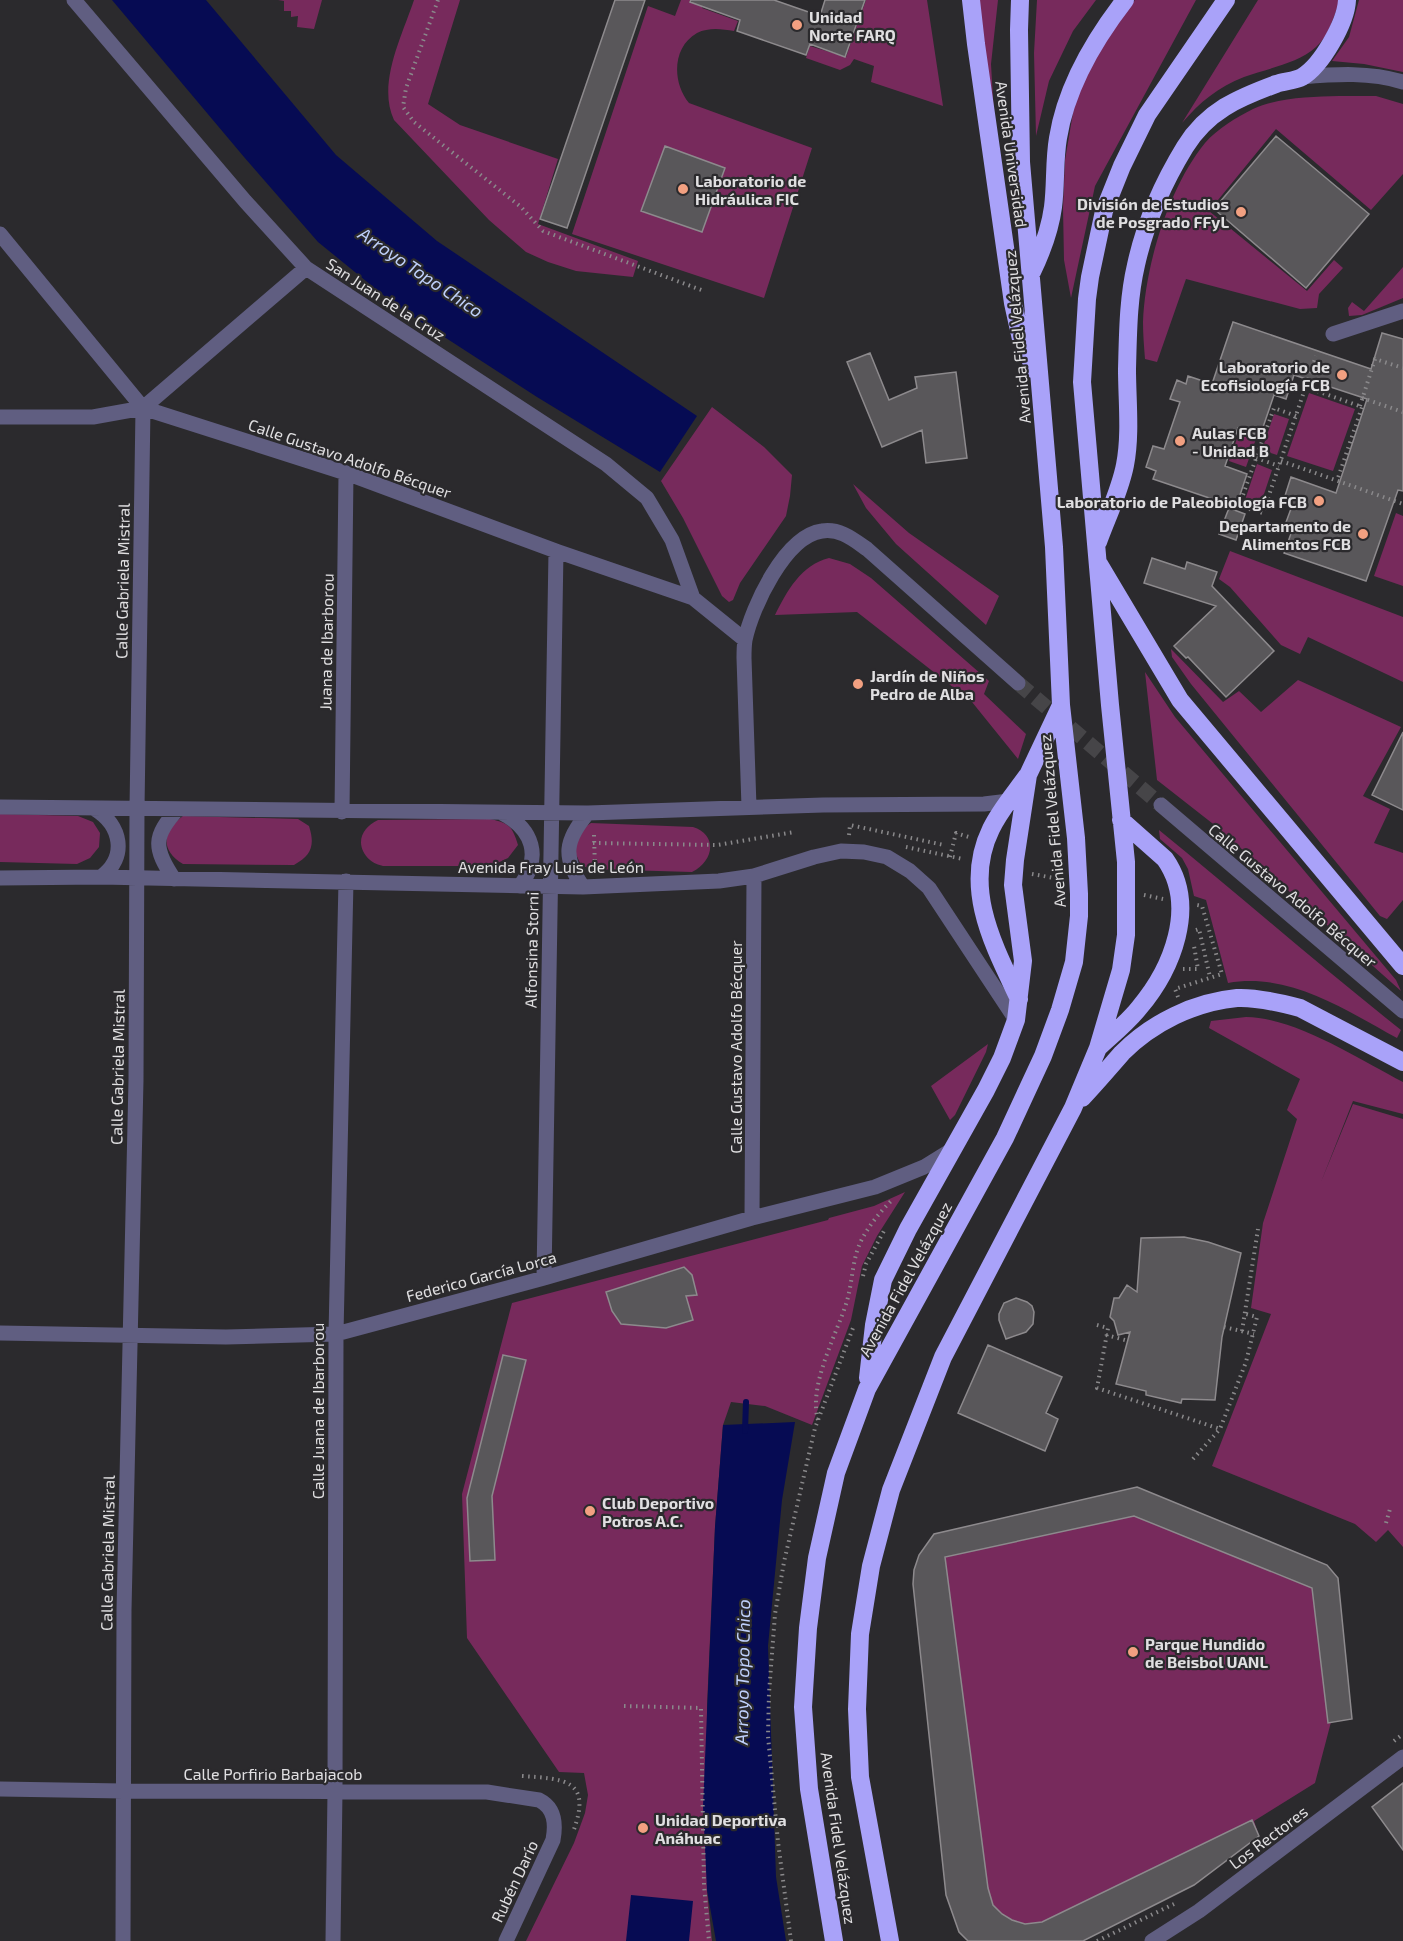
<svg xmlns="http://www.w3.org/2000/svg" width="1403" height="1941" font-family="'Exo 2',sans-serif">
<style>
.green{fill:#772a5c}
.water{fill:#060b53}
.lines{fill:none;stroke-linecap:round;stroke-linejoin:round}
.stream{stroke:#060b53;stroke-width:6}
.building{fill:#59575a;stroke:#8d8a8d;stroke-width:1.5}
.minor-tunnel{stroke:#464548;stroke-width:15;stroke-dasharray:15 8;stroke-linecap:butt}
.path{stroke:#8a898b;stroke-width:4;stroke-dasharray:1.5 4.5;stroke-linecap:butt}
.minor{stroke:#605e81;stroke-width:15}
.highway{stroke:#a9a2f9;stroke-width:18}
.poi-dot{fill:#f2a081;stroke:#2b2a2d;stroke-width:2}
.labels{text-anchor:middle;dominant-baseline:central;stroke-width:4.5;stroke-linejoin:round;paint-order:stroke}
.poi-label{font-size:16px;font-weight:bold;fill:#e0dfe1;stroke:#2b2a2d;text-anchor:start}
.street-label{font-size:16px;fill:#e0dfe1;stroke:#2b2a2d}
.water-label{font-size:18px;font-style:italic;fill:#bfd0fb;stroke:#2b2a2d}
</style>
<rect width="100%" height="100%" fill="#2b2a2d"/>
<path class="green" d="M 278,0 L 322,0 L 314,29 L 297,27 L 298,16 L 291,17 L 291,11 L 284,11 L 284,1 Z
M 414,0 L 460,0 L 428,104 L 460,125 L 558,159 L 538,224 L 638,261 L 633,277 L 576,271 L 548,262 L 526,252 L 489,220 L 394,120 C 377,84 402,36 414,0 Z
M 681,0 L 705,0 L 702,8 L 738,21 L 734,31 C 722,29 709,27 697,33 C 672,47 672,83 689,103 L 812,148 L 764,298 L 572,234 L 648,6 L 675,16 Z
M 866,0 L 927,0 L 943,106 L 871,82 L 874,66 L 854,59 L 850,65 L 840,70 L 806,58 L 810,46 L 846,57 Z
M 977,0 L 998,0 L 991,64 L 997,166 Z
M 1037,0 L 1096,0 L 1073,31 L 1049,81 L 1036,136 L 1034,53 Z
M 1135,0 L 1196,0 L 1095,186 L 1071,298 L 1064,260 L 1063,208 L 1065,160 L 1076,95 L 1116,18 Z
M 1258,0 L 1339,0 L 1339,3 C 1333,18 1329,36 1316,47 C 1297,64 1268,68 1244,77 C 1218,87 1200,102 1182,123 Z
M 1359,0 L 1403,0 L 1403,72 L 1364,64 L 1332,61 L 1349,37 Z
M 1339,96 L 1376,96 L 1403,104 L 1403,174 L 1371,210 L 1276,129 L 1209,211 L 1307,291 L 1334,260 L 1343,268 L 1319,294 L 1317,308 L 1300,309 L 1186,279 L 1157,362 L 1145,359 C 1144,347 1143,334 1143,322 C 1145,265 1169,187 1205,143 C 1217,129 1237,117 1253,109 C 1280,97 1311,97 1339,96 Z
M 1403,267 L 1403,298 L 1362,315 L 1349,316 L 1348,308 L 1352,302 L 1364,311 Z
M 1309,393 L 1355,409 L 1333,471 L 1287,456 Z
M 712,407 L 764,447 L 792,475 L 790,496 L 786,516 L 740,583 L 733,600 L 729,602 L 722,596 L 683,518 L 661,481 Z
M 1274,414 L 1289,419 L 1277,455 L 1262,450 Z
M 1239,433 L 1256,439 L 1246,467 L 1229,461 Z
M 1257,464 L 1272,470 L 1260,506 L 1245,500 Z
M 853,484 L 909,533 L 999,596 L 986,625 L 896,544 L 866,508 Z
M 1396,513 L 1403,516 L 1403,586 L 1374,576 Z
M 1230,551 L 1403,617 L 1403,682 L 1308,637 L 1300,654 L 1281,645 L 1230,587 L 1219,579 Z
M 829,558 L 850,564 L 871,578 L 989,681 L 984,694 L 1026,734 L 1018,759 L 972,702 L 857,612 L 775,615 C 787,591 801,565 829,558 Z
M 1171,649 L 1223,702 L 1239,691 L 1261,712 L 1298,680 L 1401,727 L 1363,796 L 1390,809 L 1374,843 L 1403,853 L 1403,900 L 1387,919 L 1380,916 L 1191,684 L 1172,657 Z
M 1145,672 L 1175,717 L 1396,980 L 1401,991 L 1217,827 L 1157,780 Z
M 0,814 L 78,816 L 93,822 L 100,833 L 99,847 L 90,858 L 77,864 L 0,862 Z
M 183,816 L 298,819 L 309,826 C 315,845 312,855 294,865 L 183,864 C 160,850 162,831 183,816 Z
M 490,819 C 509,823 512,826 518,845 L 508,858 L 491,866 L 383,866 C 379,865 373,863 370,860 C 354,845 361,828 378,820 Z
M 591,823 L 693,827 C 718,835 714,861 692,872 L 590,869 L 581,865 L 573,848 L 579,831 Z
M 1159,830 C 1240,896 1319,965 1401,1030 L 1397,1038 C 1345,1010 1290,972 1228,983 L 1206,900 L 1194,896 L 1188,869 L 1182,858 L 1160,839 Z
M 1246,1017 C 1297,1018 1358,1059 1403,1082 L 1403,1114 L 1353,1101 L 1321,1182 L 1353,1104 L 1403,1119 L 1403,1547 L 1388,1530 L 1376,1542 L 1355,1524 L 1212,1466 L 1271,1314 L 1251,1308 L 1263,1223 L 1297,1119 L 1287,1110 L 1300,1079 L 1209,1028 L 1211,1021 Z
M 988,1044 L 986,1052 L 955,1115 L 950,1120 L 931,1086 Z
M 905,1192 L 877,1236 L 862,1266 L 851,1320 L 812,1425 L 765,1406 L 731,1402 L 723,1425 L 715,1527 L 707,1706 L 707,1890 L 712,1941 L 526,1941 L 574,1843 L 585,1813 L 588,1795 L 584,1773 L 559,1772 L 467,1638 L 462,1494 L 512,1303 L 828,1220 L 829,1218 L 874,1206 Z
M 1137,1487 L 1327,1565 L 1338,1578 L 1352,1719 L 1331,1722 L 1315,1783 L 1254,1821 L 1259,1836 L 1194,1885 L 1083,1941 L 968,1941 L 959,1932 L 946,1895 L 913,1584 L 919,1555 L 934,1534 Z"/>
<path class="water" d="M 112,0 L 206,0 L 336,155 L 437,241 L 697,416 L 660,472 L 537,397 L 398,307 L 318,242 L 244,157 Z
M 795,1422 L 782,1500 L 768,1646 L 776,1877 L 786,1941 L 716,1941 L 707,1890 L 703,1806 L 715,1527 L 723,1425 Z
M 631,1895 L 693,1901 L 689,1941 L 626,1941 Z"/>
<g class="lines">
<path class="stream" d="M 745,1431 L 746,1402"/>
</g>
<path class="building" d="M 615,0 L 645,0 L 567,228 L 540,219 Z
M 691,0 L 774,0 L 820,16 L 825,0 L 865,0 L 845,57 L 810,44 L 806,55 L 737,31 L 740,20 L 690,2 Z
M 1276,136 L 1369,214 L 1306,288 L 1214,209 Z
M 665,146 L 725,168 L 702,232 L 641,211 Z
M 1233,322 L 1371,369 L 1382,333 L 1403,339 L 1403,491 L 1398,490 L 1366,581 L 1284,553 L 1293,528 L 1285,525 L 1292,506 L 1283,502 L 1291,477 L 1336,493 L 1367,399 L 1294,375 L 1286,399 L 1274,395 L 1260,436 L 1238,428 L 1225,466 L 1247,474 L 1236,507 L 1153,479 L 1156,471 L 1146,467 L 1153,446 L 1164,449 L 1180,402 L 1170,399 L 1177,380 L 1186,384 L 1188,376 L 1212,384 Z
M 870,353 L 889,400 L 917,388 L 915,377 L 956,372 L 967,458 L 926,463 L 922,430 L 882,447 L 847,362 Z
M 1229,508 L 1245,514 L 1236,540 L 1219,534 Z
M 1152,558 L 1185,569 L 1187,562 L 1217,572 L 1212,586 L 1274,651 L 1226,697 L 1188,657 L 1186,658 L 1174,646 L 1216,606 L 1144,583 Z
M 1403,732 L 1403,810 L 1372,795 Z
M 1184,1237 L 1208,1242 L 1241,1253 L 1222,1337 L 1215,1400 L 1182,1399 L 1181,1403 L 1146,1395 L 1146,1391 L 1116,1384 L 1130,1332 L 1118,1335 L 1114,1321 L 1110,1317 L 1114,1298 L 1119,1298 L 1127,1285 L 1137,1292 L 1141,1238 Z
M 684,1267 L 692,1275 L 697,1295 L 686,1296 L 693,1320 L 666,1328 L 621,1324 L 612,1311 L 606,1292 Z
M 1016,1298 L 1027,1302 L 1032,1306 L 1034,1312 L 1033,1324 L 1026,1332 L 1006,1339 L 999,1320 L 999,1314 L 1004,1303 Z
M 988,1345 L 1062,1377 L 1046,1413 L 1058,1419 L 1045,1451 L 958,1413 Z
M 503,1355 L 526,1360 L 492,1496 L 495,1560 L 470,1561 L 467,1498 Z
M 1137,1487 L 1327,1565 L 1338,1578 L 1352,1719 L 1328,1723 L 1312,1588 L 1134,1516 L 945,1557 L 988,1888 L 993,1905 L 1002,1914 L 1012,1920 L 1025,1924 L 1042,1922 L 1252,1820 L 1259,1836 L 1194,1885 L 1083,1941 L 968,1941 L 959,1932 L 946,1895 L 913,1584 L 914,1570 L 919,1555 L 934,1534 Z
M 1403,1783 L 1403,1850 L 1372,1807 Z"/>
<g class="lines">
<path class="minor-tunnel" d="M 1018,683 L 1161,805"/>
<path class="path" d="M 438,0 L 406,88 L 403,107 L 414,122 L 521,207 L 543,231 L 704,291
M 1306,387 L 1362,407 L 1337,481
M 1362,398 L 1403,412
M 1360,406 L 1375,359 L 1403,368
M 1296,416 L 1274,408 L 1239,506 L 1263,513 L 1316,356
M 1256,458 L 1279,466
M 1281,461 L 1403,504
M 594,835 L 595,869
M 849,835 L 850,825 L 944,845
M 593,843 L 718,845 L 794,832
M 906,847 L 963,859
M 950,857 L 956,833 L 969,837
M 1032,874 L 1060,879
M 1144,895 L 1163,899
M 1196,930 L 1199,929 L 1210,977
M 1183,969 L 1198,969 L 1194,946
M 1178,997 L 1175,989 L 1222,974 L 1202,906 L 1197,905
M 863,1276 L 866,1264 L 885,1229
M 1097,1325 L 1108,1328 L 1097,1388 L 1220,1429
M 1224,1327 L 1254,1334
M 1242,1331 L 1258,1229
M 1106,1335 L 1125,1340
M 818,1420 C 808,1385 837,1334 847,1301 C 853,1280 852,1258 862,1239 C 870,1224 881,1211 893,1199
M 1193,1459 L 1220,1429 L 1246,1362 L 1257,1317 L 1246,1314
M 1386,1523 L 1390,1509
M 624,1706 L 701,1708 L 704,1885 L 709,1941
M 1394,1741 L 1403,1734
M 522,1776 C 564,1779 593,1779 573,1832
M 791,1941 L 778,1842 L 768,1736 L 769,1693 L 775,1614 L 784,1562 L 815,1428 L 853,1328
M 1097,1941 L 1174,1904"/>
<path class="minor" d="M 74,0 L 245,201 L 306,268 L 606,464 L 647,498 L 672,540 L 693,598
M 1302,77 C 1337,74 1370,72 1403,82
M 0,234 L 143,408 L 346,473 L 556,551 L 693,598 L 745,640
M 1333,334 L 1403,311
M 0,417 L 93,417 L 143,408
M 1161,805 L 1403,1011
M 0,807 L 588,813 L 823,805 L 984,804 L 1009,801
M 749,807 L 744,658 C 744,652 744,646 745,640 C 752,607 785,536 822,531 C 840,528 854,540 867,549 L 1018,683
M 95,809 C 121,825 128,857 101,877
M 342,812 L 346,473
M 502,813 C 533,829 542,857 520,886
M 0,878 L 101,877 L 583,887 L 719,881 L 754,876 L 814,857 L 841,851 L 864,852 L 887,857 L 910,871 L 929,888 L 1016,1020
M 174,879 C 153,848 153,836 178,809
M 583,887 C 562,857 565,840 588,813
M 752,1218 L 754,876
M 544,1278 L 556,551
M 0,1333 L 226,1337 L 336,1334 L 544,1278 L 752,1218 L 875,1187 L 924,1167 L 953,1149
M 0,1789 L 123,1791 L 487,1792 L 539,1800 C 555,1808 556,1824 553,1840 L 506,1941
M 123,1941 L 124,1610 L 136,1080 L 137,809 L 143,408 L 306,268
M 333,1941 L 335,1791 L 336,1334 L 346,881
M 1152,1941 L 1199,1911 L 1403,1757"/>
<path class="highway" d="M 971,0 L 976,44 L 1013,303 L 1021,339 L 1035,370
M 1032,272 C 1042,251 1050,230 1053,207 C 1056,184 1054,161 1058,138 C 1066,88 1094,40 1125,0
M 1098,542 C 1107,517 1120,491 1125,465 C 1131,434 1127,400 1127,369 C 1128,334 1128,299 1136,265 C 1145,224 1163,183 1185,147 C 1207,111 1238,98 1276,84 C 1284,81 1295,81 1302,77 C 1322,65 1346,22 1347,0
M 1099,564 L 1180,700 L 1403,966
M 1019,999 C 994,946 962,888 991,829 C 1000,810 1015,793 1027,776
M 1099,1047 C 1112,1035 1128,1022 1139,1008 C 1172,969 1198,906 1165,859 L 1121,820
M 1082,1098 C 1096,1083 1109,1068 1122,1053 C 1152,1023 1194,1002 1237,998 C 1257,997 1281,1003 1300,1008 L 1403,1062
M 868,1378 L 874,1325 L 883,1280 L 908,1229 L 986,1090 L 1002,1058 L 1016,1020 L 1023,961 L 1013,885 L 1015,860 L 1028,775 L 1061,705
M 834,1941 L 809,1789 L 803,1707 L 808,1628 L 817,1558 L 836,1473 L 867,1389 L 1005,1138 L 1043,1056 L 1060,1010 L 1074,962 L 1079,916 L 1079,894 L 1076,838 L 1061,705 L 1054,547 L 1021,162 L 1019,30 L 1020,0
M 890,1941 L 860,1777 L 857,1709 L 860,1634 L 871,1566 L 891,1490 L 943,1357 L 1073,1108 L 1098,1048 L 1121,970 L 1126,935 L 1126,862 L 1110,705 L 1082,382 L 1087,299 L 1090,277 L 1104,211 L 1122,166 L 1147,115 L 1226,0"/>
</g>
<g class="poi-dot">
<circle cx="797" cy="25" r="6"/>
<circle cx="683" cy="189" r="6"/>
<circle cx="1241" cy="212" r="6"/>
<circle cx="1342" cy="375" r="6"/>
<circle cx="1180" cy="441" r="6"/>
<circle cx="1319" cy="501" r="6"/>
<circle cx="1363" cy="534" r="6"/>
<circle cx="858" cy="684" r="6"/>
<circle cx="590" cy="1511" r="6"/>
<circle cx="1133" cy="1652" r="6"/>
<circle cx="643" cy="1828" r="6"/>
</g>
<g class="labels">
<g class="poi-label">
<text x="809" y="16">Unidad<tspan x="809" dy="18">Norte FARQ</tspan></text>
<text x="695" y="180">Laboratorio de<tspan x="695" dy="18">Hidráulica FIC</tspan></text>
<text x="1229" y="203" text-anchor="end">División de Estudios<tspan x="1229" dy="18">de Posgrado FFyL</tspan></text>
<text x="1330" y="366" text-anchor="end">Laboratorio de<tspan x="1330" dy="18">Ecofisiología FCB</tspan></text>
<text x="1192" y="432">Aulas FCB<tspan x="1192" dy="18">- Unidad B</tspan></text>
<text x="1307" y="501" text-anchor="end">Laboratorio de Paleobiología FCB</text>
<text x="1351" y="525" text-anchor="end">Departamento de<tspan x="1351" dy="18">Alimentos FCB</tspan></text>
<text x="870" y="675">Jardín de Niños<tspan x="870" dy="18">Pedro de Alba</tspan></text>
<text x="602" y="1502">Club Deportivo<tspan x="602" dy="18">Potros A.C.</tspan></text>
<text x="1145" y="1643">Parque Hundido<tspan x="1145" dy="18">de Beisbol UANL</tspan></text>
<text x="655" y="1819">Unidad Deportiva<tspan x="655" dy="18">Anáhuac</tspan></text>
</g>
<g class="street-label">
<text transform="translate(1012 154) rotate(82)">Avenida Universidad</text>
<text transform="translate(386 299) rotate(33)">San Juan de la Cruz</text>
<text transform="translate(1017 337) rotate(-95)">Avenida Fidel Velázquez</text>
<text transform="translate(350 458) rotate(19)">Calle Gustavo Adolfo Bécquer</text>
<text transform="translate(122 581) rotate(-89)">Calle Gabriela Mistral</text>
<text transform="translate(326 642) rotate(-89)">Juana de Ibarborou</text>
<text transform="translate(1052 821) rotate(-95)">Avenida Fidel Velázquez</text>
<text x="551" y="866">Avenida Fray Luis de León</text>
<text transform="translate(1293 895) rotate(40)">Calle Gustavo Adolfo Bécquer</text>
<text transform="translate(531 950) rotate(-89)">Alfonsina Storni</text>
<text transform="translate(735 1047) rotate(-90)">Calle Gustavo Adolfo Bécquer</text>
<text transform="translate(117 1067) rotate(-89)">Calle Gabriela Mistral</text>
<text transform="translate(481 1276) rotate(-15)">Federico García Lorca</text>
<text transform="translate(905 1279) rotate(-61)">Avenida Fidel Velázquez</text>
<text transform="translate(317 1411) rotate(-90)">Calle Juana de Ibarborou</text>
<text transform="translate(107 1553) rotate(-89)">Calle Gabriela Mistral</text>
<text x="273" y="1773">Calle Porfirio Barbajacob</text>
<text transform="translate(1268 1837) rotate(-37)">Los Rectores</text>
<text transform="translate(839 1838) rotate(82)">Avenida Fidel Velázquez</text>
<text transform="translate(514 1881) rotate(-65)">Rubén Darío</text>
</g>
<g class="water-label">
<text transform="translate(421 272) rotate(34)">Arroyo Topo Chico</text>
<text transform="translate(742 1672) rotate(-89)">Arroyo Topo Chico</text>
</g>
</g>
</svg>
